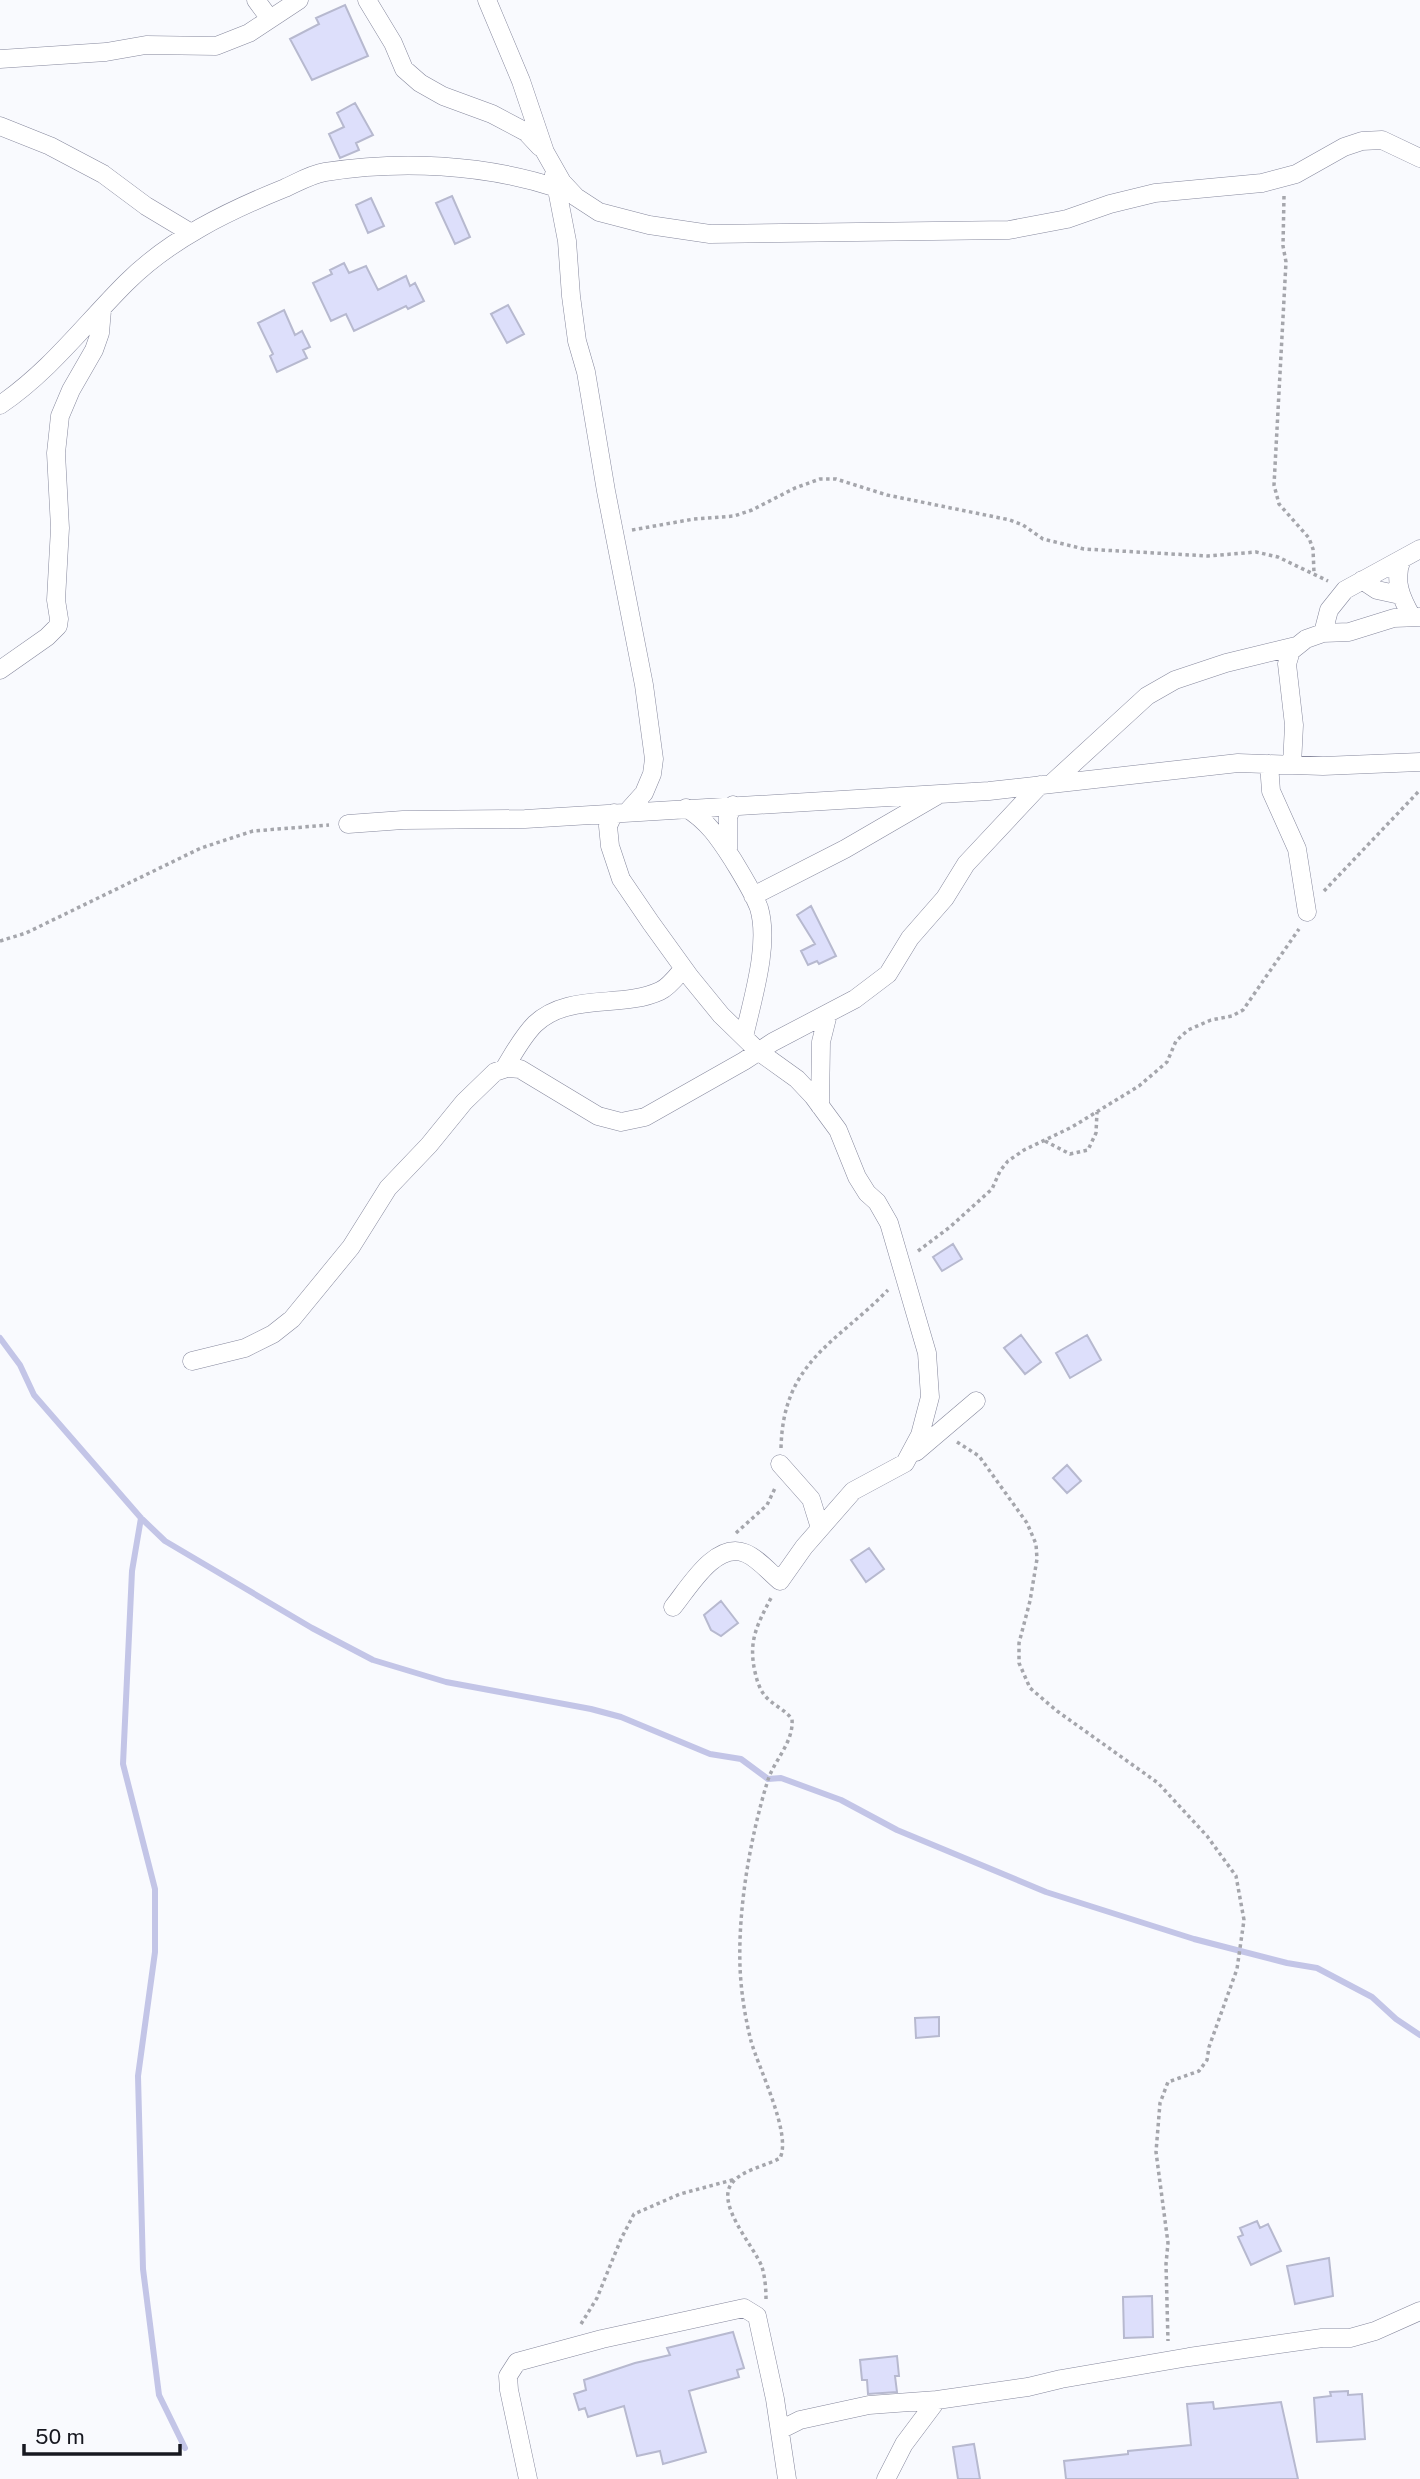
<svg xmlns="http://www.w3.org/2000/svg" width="1420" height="2479" font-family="'Public Sans',sans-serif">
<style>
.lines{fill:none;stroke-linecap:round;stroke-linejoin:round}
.stream{stroke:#c3c5e7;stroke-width:6}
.building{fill:#dddffb;stroke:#b7b9cf;stroke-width:2}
.minor-casing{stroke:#86889d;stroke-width:19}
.path{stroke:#a5a6ac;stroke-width:3.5;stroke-dasharray:3.5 3.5;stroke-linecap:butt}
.minor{stroke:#fff;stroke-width:18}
</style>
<rect width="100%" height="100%" fill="#f9fafe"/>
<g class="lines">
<path class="stream" d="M 0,1338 L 20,1365 L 34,1395 L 141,1518 L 165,1541 L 312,1628 L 373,1660 L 446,1682 L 591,1709 L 621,1717 L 710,1754 L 741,1759 L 768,1779 L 781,1778 L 841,1800 L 897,1830 L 1046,1892 L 1194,1939 L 1287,1963 L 1317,1968 L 1372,1997 L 1396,2019 L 1420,2035
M 141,1518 L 132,1571 L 123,1764 L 155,1889 L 155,1952 L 138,2076 L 143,2269 L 159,2395 L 185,2448"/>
</g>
<path class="building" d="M 345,5 L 368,56 L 312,80 L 290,39 L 319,24 L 316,18 Z
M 355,103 L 373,135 L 356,143 L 359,150 L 340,158 L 329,134 L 344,127 L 337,113 Z
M 452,196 L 470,237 L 455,244 L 436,203 Z
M 371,198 L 384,226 L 368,233 L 356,205 Z
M 344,263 L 349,273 L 366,266 L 378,290 L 406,276 L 410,286 L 415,283 L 424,301 L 408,309 L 406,306 L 354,331 L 346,314 L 331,321 L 313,283 L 332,274 L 330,270 Z
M 508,305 L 524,334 L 507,343 L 491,314 Z
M 284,310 L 295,335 L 302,331 L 310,347 L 303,350 L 307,358 L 277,372 L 270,356 L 273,354 L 258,323 Z
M 811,906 L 836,956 L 819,964 L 817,961 L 808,965 L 801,951 L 815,944 L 797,915 Z
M 953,1244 L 962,1259 L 942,1271 L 933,1257 Z
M 1021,1335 L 1041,1362 L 1025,1374 L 1004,1348 Z
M 1087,1335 L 1101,1360 L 1070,1378 L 1056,1353 Z
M 1067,1465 L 1081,1481 L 1067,1493 L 1053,1478 Z
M 869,1548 L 884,1569 L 866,1582 L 851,1560 Z
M 721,1601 L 738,1623 L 721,1636 L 711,1630 L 704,1615 Z
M 939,2017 L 939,2036 L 916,2038 L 915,2018 Z
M 1257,2221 L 1260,2228 L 1268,2224 L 1281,2251 L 1251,2265 L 1238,2237 L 1243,2235 L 1240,2228 Z
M 1329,2258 L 1333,2296 L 1295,2304 L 1287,2266 Z
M 1152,2296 L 1153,2337 L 1124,2338 L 1123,2297 Z
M 733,2332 L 744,2368 L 737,2370 L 739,2377 L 689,2391 L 706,2452 L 663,2464 L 660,2451 L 637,2456 L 624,2406 L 588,2417 L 585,2408 L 579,2410 L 574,2394 L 586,2390 L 584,2380 L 635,2363 L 670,2355 L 667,2348 Z
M 897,2356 L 899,2376 L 895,2376 L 897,2392 L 868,2394 L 867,2380 L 862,2380 L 860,2360 Z
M 1348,2391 L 1348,2395 L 1362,2394 L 1365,2439 L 1317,2442 L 1314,2398 L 1331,2396 L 1330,2392 Z
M 1213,2402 L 1214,2409 L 1281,2402 L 1298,2479 L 1066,2479 L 1064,2461 L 1128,2454 L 1128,2451 L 1191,2445 L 1187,2404 Z
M 974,2444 L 980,2479 L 958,2479 L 953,2447 Z"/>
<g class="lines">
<g class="minor-casing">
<path id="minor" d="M 256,0 L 270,19
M 367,0 L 393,43 L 404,69 L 420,83 L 443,96 L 492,114 L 526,132 L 540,147
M 487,0 L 521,81 L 545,152 L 562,182 L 576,197 L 599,212 L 649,225 L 710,234 L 1009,230 L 1067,219 L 1110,204 L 1155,193 L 1262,183 L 1296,174 L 1344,147 L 1362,141 L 1382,140 L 1420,158
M 0,59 L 106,52 L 146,45 L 216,46 L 249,33 L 299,0
M 0,126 L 50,146 L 103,174 L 146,206 L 191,233
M 554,174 L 567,241 L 571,296 L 577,341 L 586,372 L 606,491 L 644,685 L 654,759 L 652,774 L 644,793 L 627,812
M 0,405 C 50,371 84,325 126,283 C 170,239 228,211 285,188 C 298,182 312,174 325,172 C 400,160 484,164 557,188
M 1402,559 C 1393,580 1401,598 1412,617
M 1362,580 L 1377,590 L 1400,595
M 1323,633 L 1329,610 L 1345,590 L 1420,549
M 0,670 L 47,637 L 58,626 L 59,619 L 56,600 L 60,528 L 56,453 L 60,416 L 71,390 L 94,350 L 100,333 L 102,310
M 1269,764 L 1271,791 L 1297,849 L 1307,912
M 1292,765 L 1294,725 L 1287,664 L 1291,651 L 1306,639 L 1323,633 L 1349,632 L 1394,618 L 1420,617
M 1051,784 L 1147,696 L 1175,680 L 1226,663 L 1296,646
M 686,808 C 708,821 720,840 733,860 C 742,875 753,892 759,908 C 770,945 752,1000 744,1037
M 614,813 L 608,826 L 610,846 L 621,879 L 651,923 L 690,977 L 721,1015 L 758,1051 L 797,1079 L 813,1096 L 838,1130 L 857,1177 L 867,1193 L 877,1202 L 889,1223 L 927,1353 L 930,1397 L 920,1435 L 905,1463 L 853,1491 L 804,1547 L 780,1581 C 770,1573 758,1558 745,1553 C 715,1541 688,1589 673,1607
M 348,824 L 403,820 L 525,819 L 989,791 L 1238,763 L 1323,766 L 1420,762
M 728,849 L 728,817 L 733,805
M 753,896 L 845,849 L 938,795
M 504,1069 C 514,1053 522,1037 535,1024 C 569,992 621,1009 660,991 C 669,987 677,976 683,969
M 820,1106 L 821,1042 L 828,1014
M 192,1361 L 245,1348 L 273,1334 L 292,1319 L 351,1247 L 388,1188 L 429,1145 L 464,1102 L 495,1072 L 507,1068 L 520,1069 L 598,1116 L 621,1122 L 645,1117 L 744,1061 L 773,1042 L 855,999 L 888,974 L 910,938 L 945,898 L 966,864 L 1040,785
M 916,1452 L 976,1401
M 780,1464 L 811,1499 L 820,1528
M 780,2430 L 800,2420 L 869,2405 L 937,2400 L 1028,2387 L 1061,2379 L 1189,2357 L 1322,2338 L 1350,2338 L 1375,2331 L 1420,2311
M 528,2479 L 509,2390 L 508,2376 L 517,2362 L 602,2339 L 744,2308 L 757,2316 L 775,2399 L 787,2479
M 886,2479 L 904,2444 L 937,2400"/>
</g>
<path class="path" d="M 1284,196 L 1283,246 L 1286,262 L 1274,485 L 1279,504 L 1309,538 L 1313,549 L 1314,573
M 632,530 L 694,519 L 734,516 L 752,510 L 795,488 L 820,479 L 836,479 L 887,495 L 1010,520 L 1023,525 L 1043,539 L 1084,549 L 1208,556 L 1256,552 L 1278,557 L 1328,581
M 1324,891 L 1420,790
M 0,941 L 26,933 L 201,848 L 253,831 L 329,825
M 1045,1141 L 1070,1154 L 1088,1150 L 1096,1133 L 1097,1112
M 918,1251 L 950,1227 L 992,1189 L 1000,1171 L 1008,1161 L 1024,1150 L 1072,1127 L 1139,1086 L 1167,1062 L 1176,1041 L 1188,1030 L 1211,1020 L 1232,1016 L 1243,1010 L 1299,929
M 957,1442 L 979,1456 L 1027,1523 L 1036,1544 L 1037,1559 L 1030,1601 L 1019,1643 L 1019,1663 L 1030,1688 L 1057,1711 L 1158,1783 L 1207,1836 L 1236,1876 L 1244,1920 L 1237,1969 L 1209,2047 L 1207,2060 L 1199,2071 L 1168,2082 L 1160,2103 L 1156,2152 L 1168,2243 L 1166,2264 L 1168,2341
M 781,1448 C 783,1362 835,1344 888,1290
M 736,1533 L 767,1505 L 776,1486
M 766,2299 C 766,2289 765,2277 762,2267 C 754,2246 715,2204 732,2183 C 742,2170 766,2166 780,2158 C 792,2134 758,2067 751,2041 C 745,2017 741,1992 740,1967 C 738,1908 750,1839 767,1783 C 773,1761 794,1743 792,1719 C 785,1710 775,1706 767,1698 C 760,1691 757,1681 755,1672 C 748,1641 757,1625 771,1598
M 581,2324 L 597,2298 L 621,2239 L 634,2214 L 680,2194 L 736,2179"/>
<use href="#minor" class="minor"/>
</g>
<path d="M24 2444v10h156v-10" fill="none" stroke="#171820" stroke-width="3.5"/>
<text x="35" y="2444" font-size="21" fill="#171820" stroke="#f9fafe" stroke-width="5" paint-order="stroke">50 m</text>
</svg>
